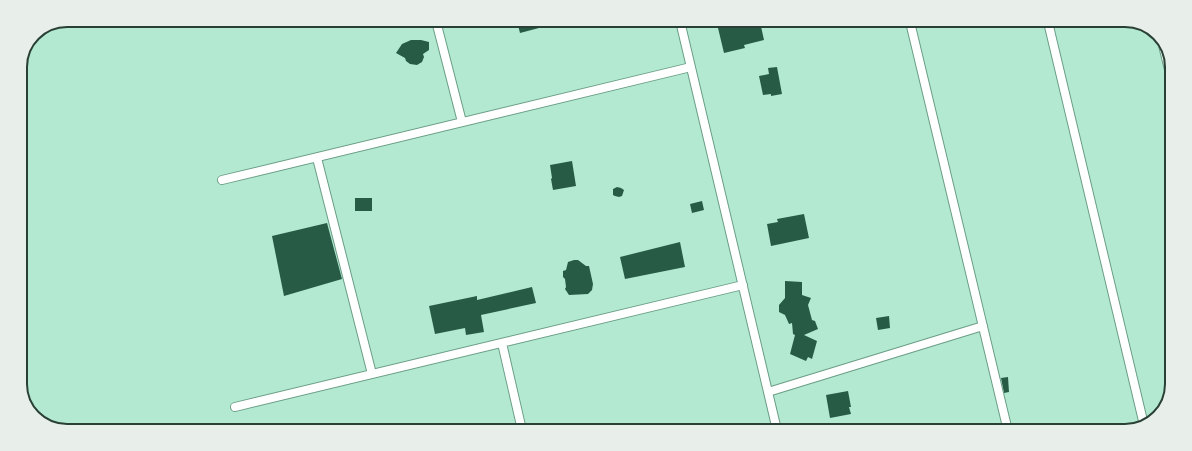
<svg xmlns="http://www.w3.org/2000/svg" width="1192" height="451" font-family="'Sofia Sans Condensed',sans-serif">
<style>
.building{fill:#285b46}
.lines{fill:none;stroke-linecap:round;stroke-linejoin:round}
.minor-casing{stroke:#6a9e86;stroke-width:10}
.minor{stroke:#fff;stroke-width:8}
.rim{fill:none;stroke:#2a4036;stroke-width:2}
</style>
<rect width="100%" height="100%" fill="#b3e9d0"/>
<path class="building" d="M 517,21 L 537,21 L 539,28 L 520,33 Z
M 727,22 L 737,22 L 737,25 L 749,22 L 760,22 L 764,40 L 744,45 L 745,48 L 724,53 L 718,28 L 727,26 Z
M 411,40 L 421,40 L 429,42 L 429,50 L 423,54 L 424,57 L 422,62 L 417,65 L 410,64 L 406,61 L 405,58 L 396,53 L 402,44 Z
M 777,67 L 782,94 L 771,96 L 771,94 L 763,95 L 759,76 L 769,74 L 768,68 Z
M 572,161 L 576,186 L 553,190 L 551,179 L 552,178 L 550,165 Z
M 617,187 L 621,188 L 624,190 L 622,196 L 619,197 L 615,196 L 613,195 L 613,189 Z
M 355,198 L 372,198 L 372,211 L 355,211 Z
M 702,201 L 704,210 L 692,213 L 690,204 Z
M 804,214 L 809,238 L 771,246 L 767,224 L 778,222 L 777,219 Z
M 327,223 L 342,279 L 284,296 L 272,236 Z
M 680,242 L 685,267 L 625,279 L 620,257 Z
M 574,260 L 578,260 L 586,266 L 589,266 L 593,284 L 592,290 L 588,294 L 569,295 L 565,289 L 566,287 L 565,279 L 563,277 L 563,271 L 566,270 L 568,262 Z
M 785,281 L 802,282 L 802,295 L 811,298 L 808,305 L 812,320 L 815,321 L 818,329 L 804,335 L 817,341 L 812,359 L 808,357 L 806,361 L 790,354 L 795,335 L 793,334 L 792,323 L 789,324 L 785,315 L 779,312 L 779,305 L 785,298 Z
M 532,287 L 536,303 L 481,315 L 484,332 L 466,335 L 465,328 L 435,334 L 429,306 L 477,296 L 477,300 Z
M 889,316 L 890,328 L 878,330 L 876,318 Z
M 1008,377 L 1009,392 L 1004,393 L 1001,378 Z
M 848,391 L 851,407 L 849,407 L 851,414 L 830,418 L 826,395 Z"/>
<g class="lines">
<g class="minor-casing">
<path id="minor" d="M 436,21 L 462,122
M 680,21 L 777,430
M 910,22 L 1008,431
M 1048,22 L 1144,425
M 1161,37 L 1172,82
M 317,158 L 372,374
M 222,180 L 691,67
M 502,343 L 522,430
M 768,392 L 983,326
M 235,407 L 743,285"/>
</g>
<use href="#minor" class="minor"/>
</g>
<path d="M0 0H1192V451H0ZM67 27H1125A40 40 0 0 1 1165 67V384A40 40 0 0 1 1125 424H67A40 40 0 0 1 27 384V67A40 40 0 0 1 67 27Z" fill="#e8efeb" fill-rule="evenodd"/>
<path class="rim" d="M67 27H1125A40 40 0 0 1 1165 67V384A40 40 0 0 1 1125 424H67A40 40 0 0 1 27 384V67A40 40 0 0 1 67 27Z"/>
</svg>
